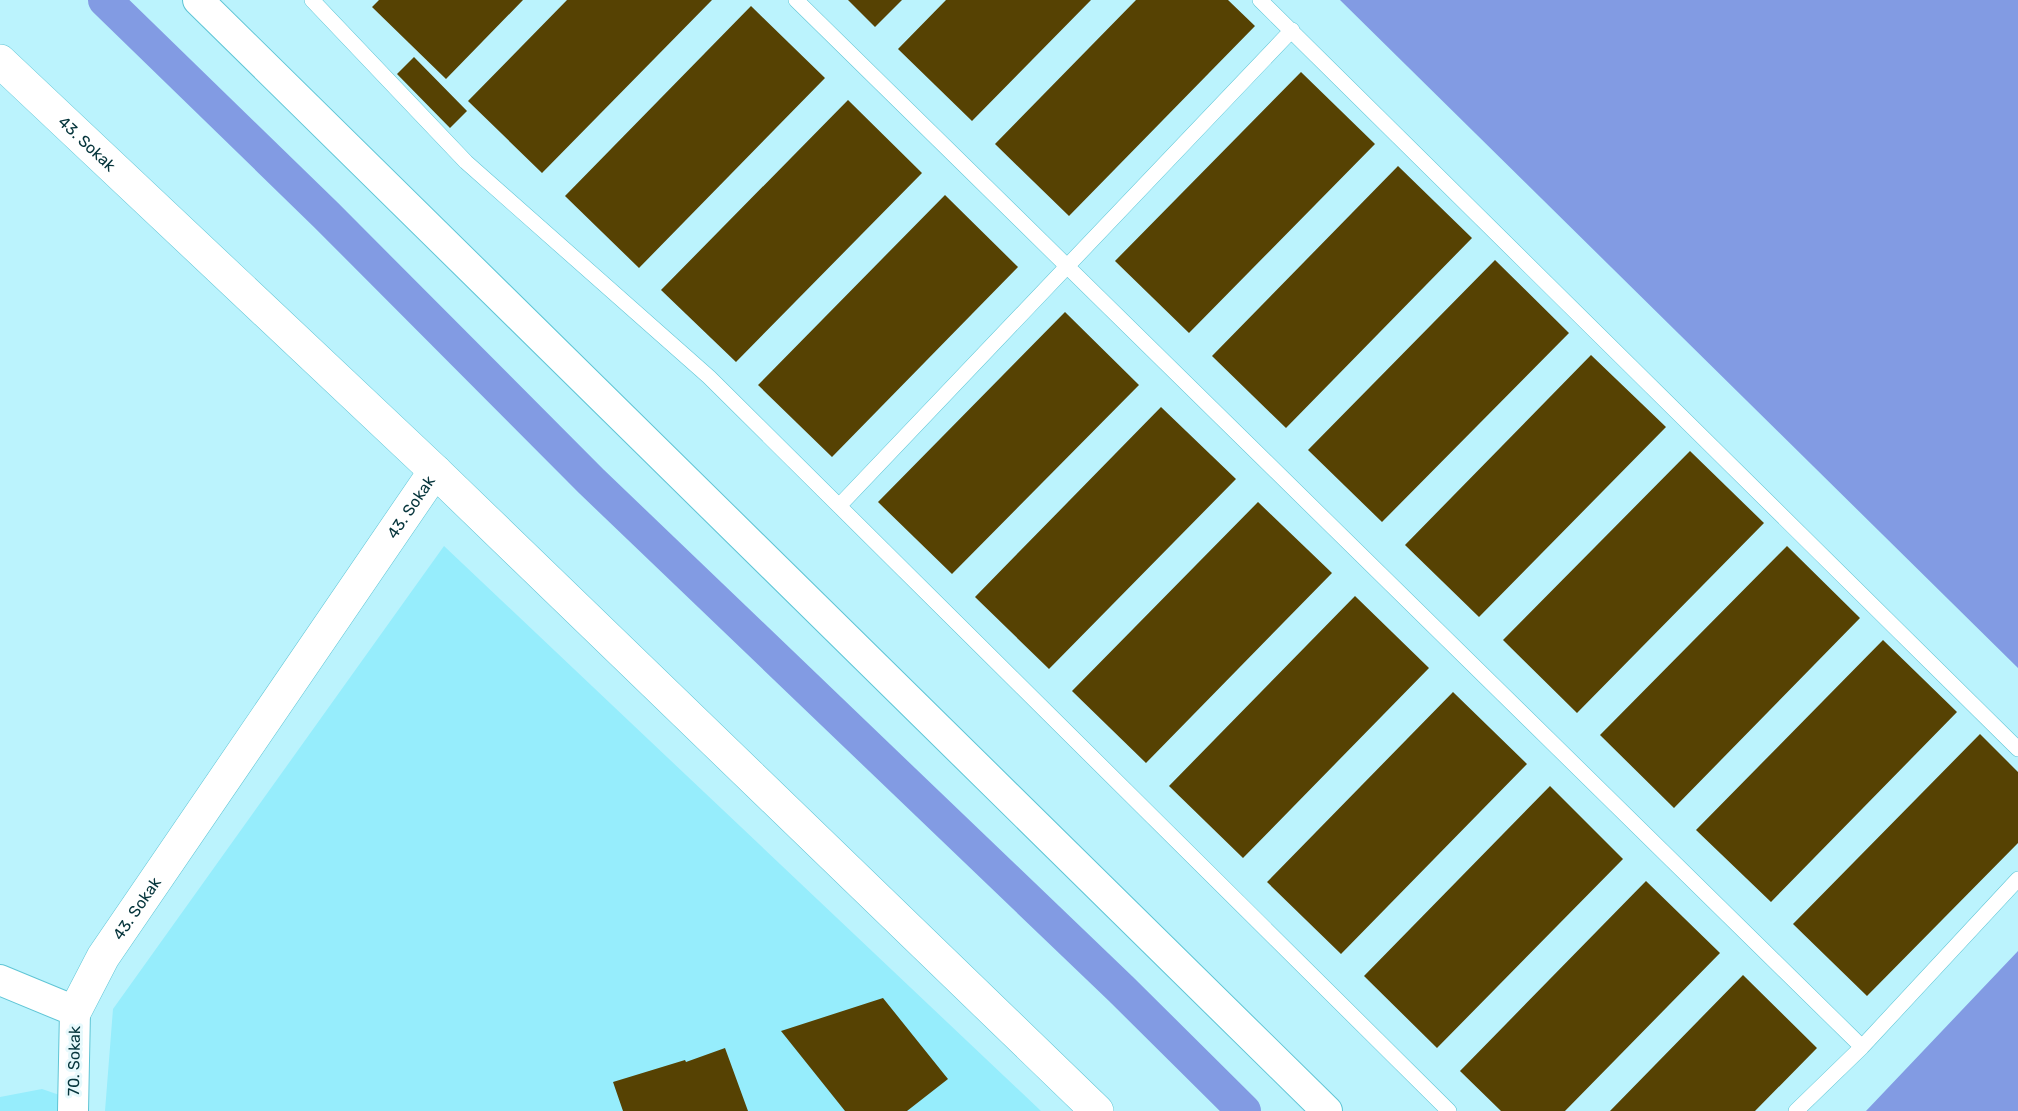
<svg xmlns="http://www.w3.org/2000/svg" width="2018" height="1111" font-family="Rubik,sans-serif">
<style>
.built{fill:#96edfc}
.water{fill:#829be3}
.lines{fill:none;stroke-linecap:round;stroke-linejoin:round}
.canal{stroke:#829be3;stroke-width:34}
.building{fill:#564203}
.service-casing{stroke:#5fc5d5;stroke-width:16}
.minor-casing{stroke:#5fc5d5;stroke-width:32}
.tertiary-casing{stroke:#5fc5d5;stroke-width:34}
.service{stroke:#fff;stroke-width:15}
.minor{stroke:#fff;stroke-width:30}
.tertiary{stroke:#fff;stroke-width:33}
.labels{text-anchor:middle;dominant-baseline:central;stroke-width:6;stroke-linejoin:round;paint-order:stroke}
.street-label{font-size:16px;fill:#05343b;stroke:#e7f9fc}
</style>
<rect width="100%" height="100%" fill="#bbf3fd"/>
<path class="built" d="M 444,546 L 1041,1111 L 105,1111 L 113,1009 Z
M 42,1089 L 74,1100 L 73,1111 L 0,1111 L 0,1097 Z"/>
<path class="water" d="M 1340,0 L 2018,0 L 2018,668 Z
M 2018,951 L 2018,1111 L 1866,1111 Z"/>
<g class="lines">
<path class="canal" d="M 105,0 L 326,215 L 591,481 L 1121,989 L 1244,1111"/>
</g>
<path class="building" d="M 379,0 L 523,0 L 446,79 L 372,7 Z
M 567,0 L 712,0 L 542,173 L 468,101 Z
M 848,0 L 902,0 L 875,27 Z
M 946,0 L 1091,0 L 972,121 L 898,49 Z
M 1136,0 L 1228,0 L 1255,26 L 1069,216 L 995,144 Z
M 751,6 L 825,78 L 639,268 L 565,196 Z
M 414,57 L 467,111 L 450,128 L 397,74 Z
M 1301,72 L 1375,144 L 1189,333 L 1115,261 Z
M 848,100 L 922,173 L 736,362 L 661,290 Z
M 1398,166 L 1472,238 L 1286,428 L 1212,356 Z
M 945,195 L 1018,267 L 832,457 L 758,385 Z
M 1495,260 L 1569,333 L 1382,522 L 1308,450 Z
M 1065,312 L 1139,385 L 952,574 L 878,502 Z
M 1591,355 L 1666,427 L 1479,617 L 1405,545 Z
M 1161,407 L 1236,479 L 1049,669 L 975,597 Z
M 1690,451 L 1764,523 L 1577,713 L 1503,640 Z
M 1258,502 L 1332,573 L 1146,763 L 1072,691 Z
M 1787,546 L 1860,618 L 1674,808 L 1600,735 Z
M 1355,596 L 1429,668 L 1243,858 L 1169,786 Z
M 1883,640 L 1957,712 L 1771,902 L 1696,830 Z
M 1453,692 L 1527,764 L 1341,954 L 1267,882 Z
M 1980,734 L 2018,772 L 2018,843 L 1867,996 L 1793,924 Z
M 1550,786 L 1623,859 L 1437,1048 L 1364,976 Z
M 1646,881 L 1720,953 L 1565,1111 L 1501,1111 L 1460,1071 Z
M 1743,975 L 1817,1048 L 1755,1111 L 1610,1111 Z
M 883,998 L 948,1079 L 907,1111 L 845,1111 L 781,1031 Z
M 725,1048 L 748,1111 L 623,1111 L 613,1082 L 685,1060 L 686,1062 Z"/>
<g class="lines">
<g class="service-casing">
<path id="service" d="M 312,0 L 466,162 L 709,377 L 1449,1111
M 796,0 L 1862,1047
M 1260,0 L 2018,749
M 839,506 L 1292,30
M 1796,1111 L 1862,1047 L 2018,879"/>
</g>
<g class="minor-casing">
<path id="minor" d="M 198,0 L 1327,1111
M 0,980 L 75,1011 L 73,1111"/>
</g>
<g class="tertiary-casing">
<g id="tertiary">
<path id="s1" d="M 0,61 L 435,471 L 1097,1111"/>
<path id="s2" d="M 75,1011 L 103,957 L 435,471"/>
</g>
</g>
<use href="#service" class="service"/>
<use href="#minor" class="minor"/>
<use href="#tertiary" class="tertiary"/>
</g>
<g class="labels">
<g class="street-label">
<text stroke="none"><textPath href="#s1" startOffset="120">43. Sokak</textPath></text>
<text stroke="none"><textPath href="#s2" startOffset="606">43. Sokak</textPath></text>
<text stroke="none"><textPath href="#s2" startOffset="120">43. Sokak</textPath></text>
<text transform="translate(74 1061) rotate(-89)">70. Sokak</text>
</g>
</g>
</svg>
